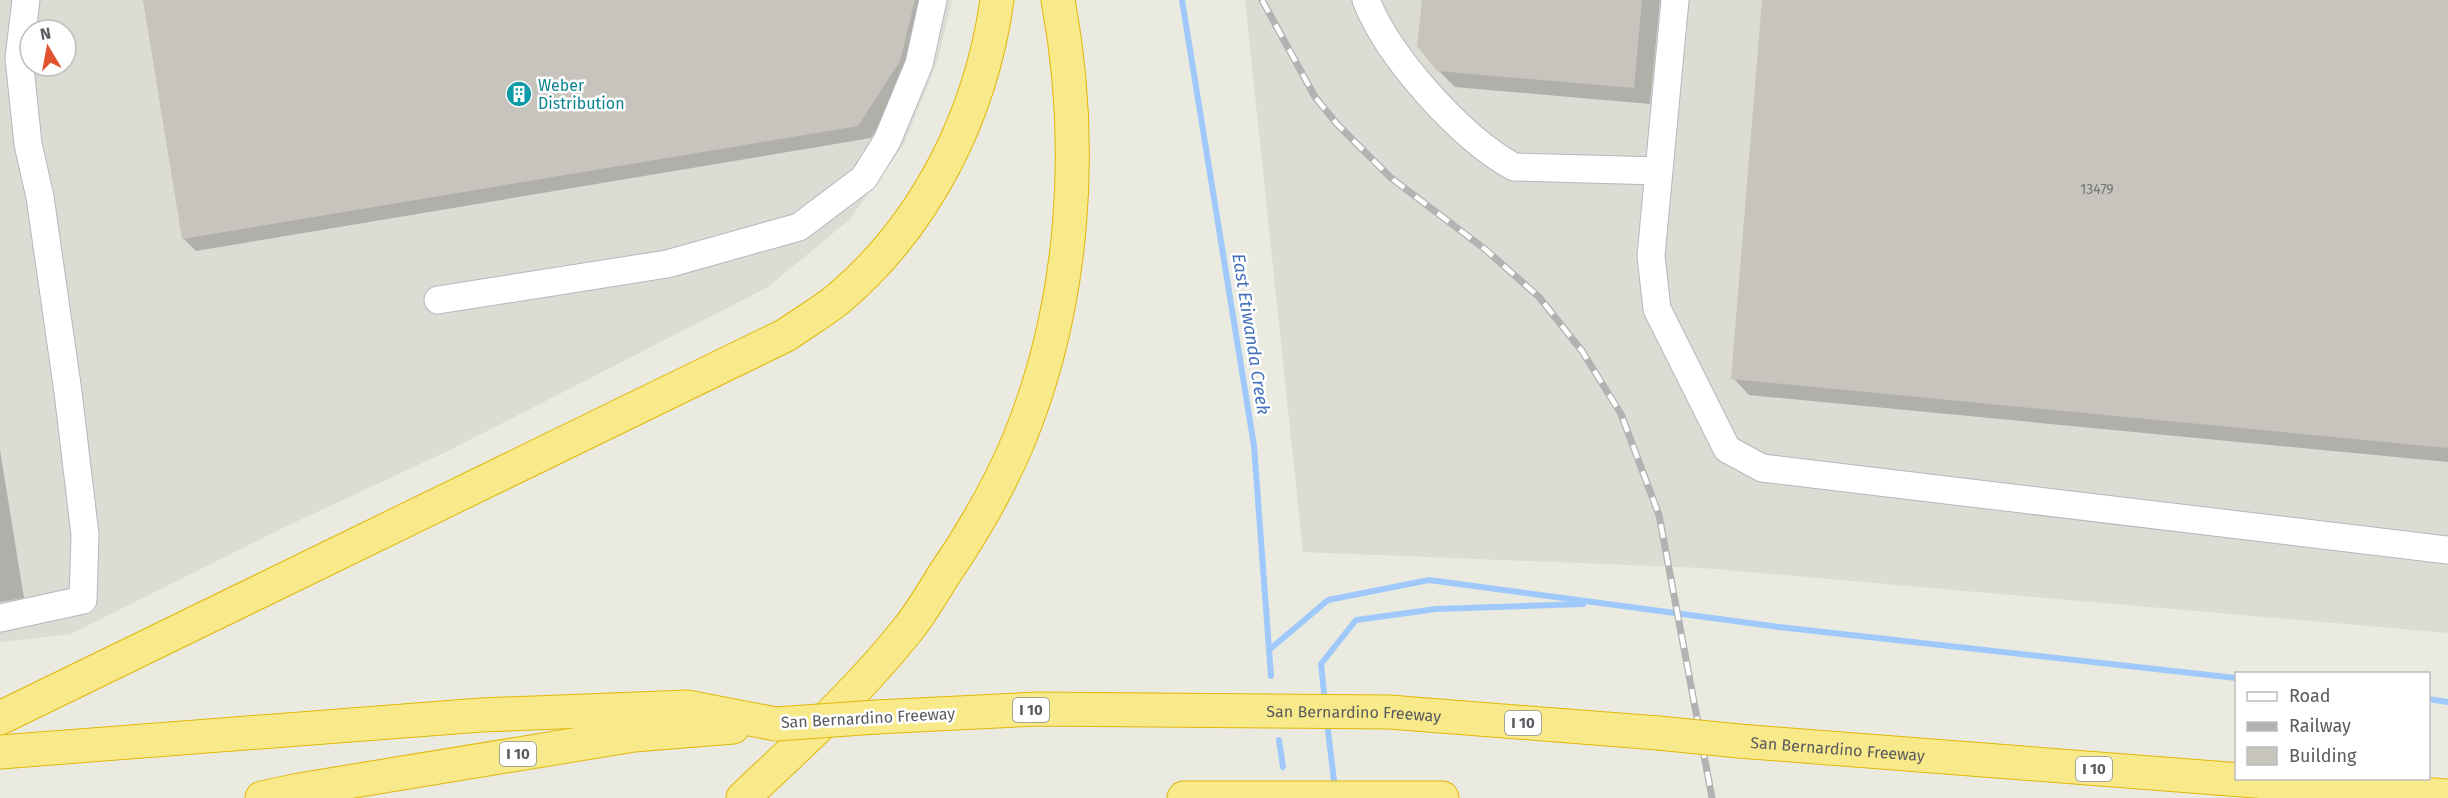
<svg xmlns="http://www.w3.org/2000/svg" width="2448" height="798" font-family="'Fira Sans',sans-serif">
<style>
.industrial{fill:#dcdbd4;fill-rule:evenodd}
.shadow{fill:#0003}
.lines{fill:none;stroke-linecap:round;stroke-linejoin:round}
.stream{stroke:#a0c9fb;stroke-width:6}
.building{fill:#c6c4bd}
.minor-casing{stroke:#b6b7bc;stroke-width:29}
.highway-casing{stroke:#e1b709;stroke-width:35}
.minor{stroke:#fff;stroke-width:27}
.highway{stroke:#f8e98a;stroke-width:33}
.rail-casing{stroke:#b1b2b2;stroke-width:7}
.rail{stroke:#fff;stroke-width:4.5;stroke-dasharray:14;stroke-linecap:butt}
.highway-bridge-casing{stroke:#e1b709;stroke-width:35;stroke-linecap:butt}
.highway-bridge{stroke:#f8e98a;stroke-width:33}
.labels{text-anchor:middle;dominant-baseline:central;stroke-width:5;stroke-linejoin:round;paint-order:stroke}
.number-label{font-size:14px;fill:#747577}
.shield{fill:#fff;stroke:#8b8c90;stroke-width:1.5}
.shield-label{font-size:15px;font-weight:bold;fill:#595b60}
.culture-label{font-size:16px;fill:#0d838f;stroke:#fff;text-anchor:start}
.street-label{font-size:16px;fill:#595b60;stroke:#fff}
.water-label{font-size:18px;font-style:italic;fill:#4471bc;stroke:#fff}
</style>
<rect width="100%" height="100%" fill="#ebeae0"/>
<path class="industrial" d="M 0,0 L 952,0 L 938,60 L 904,144 L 849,220 L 768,287 L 448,451 L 289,525 L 71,634 L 0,642 ZM 30,30 L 66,30 L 66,66 L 30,66 Z
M 1245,0 L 2448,0 L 2448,633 L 1703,568 L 1303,552 Z"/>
<path class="shadow" d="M 144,0 L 930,0 L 912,74 L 871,138 L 196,251 L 183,238 Z
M 1423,0 L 1660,0 L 1650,104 L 1455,87 L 1438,70 Z
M 1763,0 L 2448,0 L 2448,462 L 1749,395 L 1733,378 Z
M 0,450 L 24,598 L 0,602 Z"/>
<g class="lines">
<path class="stream" d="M 1182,0 L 1254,446 L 1271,676
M 1269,650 L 1328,600 L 1429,580 L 1779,627 L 2236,678
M 2428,699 L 2448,702
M 1325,703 L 1321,664 L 1356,620 L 1436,609 L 1583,604
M 1327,722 L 1335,789
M 1279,740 L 1283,767"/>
</g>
<path class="building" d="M 143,0 L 915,0 L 900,61 L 858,126 L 182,239 Z
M 1422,0 L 1642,0 L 1634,88 L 1437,71 L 1417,46 Z
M 1762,0 L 2448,0 L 2448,448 L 1731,379 Z"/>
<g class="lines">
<g class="minor-casing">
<path id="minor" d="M 1366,0 C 1388,57 1461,138 1514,167 L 1658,171
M 1675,0 L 1651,256 L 1657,309 L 1727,449 L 1762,468 L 2448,550
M 438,300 L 667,264 L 799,227 L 864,178 L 887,141 L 919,64 L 933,0
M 0,618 L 83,600 L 85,535 L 68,392 L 40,197 L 28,144 L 19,58 L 26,0"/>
</g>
<g class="highway-casing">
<g id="highway">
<path id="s1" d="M 877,717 L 1036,709 L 1389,712 L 1658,733"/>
<path d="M 0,718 L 786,335 C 803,323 822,312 838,299 C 927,224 981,114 997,0"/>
<path id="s2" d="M 1739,741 L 2448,796"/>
<path d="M 0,752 L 481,715 L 687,707 L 776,724"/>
<path d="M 262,798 L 299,790 L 634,735 L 733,727"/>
<path d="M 743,798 C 800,744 859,691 908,629 C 921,613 932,594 943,576 C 972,534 998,489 1018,442 C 1075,304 1085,145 1058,0"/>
<path d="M 1184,798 L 1442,798"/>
</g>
</g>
<use href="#minor" class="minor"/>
<use href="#highway" class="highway"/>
<g class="rail-casing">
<path id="rail" d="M 1262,0 L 1315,97 L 1337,124 L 1390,177 L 1486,250 L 1539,297 L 1582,351 L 1621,414 L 1659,515 L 1712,798"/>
</g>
<use href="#rail" class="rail"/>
<g class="highway-bridge-casing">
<path id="highway-bridge" d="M 776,724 L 877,717
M 1658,733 L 1739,741"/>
</g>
<use href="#highway-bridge" class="highway-bridge"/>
</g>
<defs>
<g id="building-disc" transform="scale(1.35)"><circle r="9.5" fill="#0f9aa8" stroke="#fff"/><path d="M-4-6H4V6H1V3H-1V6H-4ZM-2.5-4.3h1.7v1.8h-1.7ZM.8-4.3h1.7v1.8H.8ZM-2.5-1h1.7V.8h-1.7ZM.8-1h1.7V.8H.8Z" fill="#fff"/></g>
</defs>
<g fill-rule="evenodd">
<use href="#building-disc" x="519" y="94"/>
</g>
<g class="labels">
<g class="number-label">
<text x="2097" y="189">13479</text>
</g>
<g class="shield">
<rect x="1013" y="698" width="36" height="24" rx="4.5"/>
<rect x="1505" y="711" width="36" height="24" rx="4.5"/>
<rect x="500" y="742" width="36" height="24" rx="4.5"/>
<rect x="2076" y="757" width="36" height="24" rx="4.5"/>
</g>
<g class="shield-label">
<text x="1031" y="710">I 10</text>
<text x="1523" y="723">I 10</text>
<text x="518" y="754">I 10</text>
<text x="2094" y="769">I 10</text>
</g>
<g class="culture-label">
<text x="538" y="85">Weber<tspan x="538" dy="18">Distribution</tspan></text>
</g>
<g class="street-label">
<text stroke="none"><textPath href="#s1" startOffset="477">San Bernardino Freeway</textPath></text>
<text transform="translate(868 718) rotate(-3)">San Bernardino Freeway</text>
<text stroke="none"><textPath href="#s2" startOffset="99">San Bernardino Freeway</textPath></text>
</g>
<g class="water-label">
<text transform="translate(1251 334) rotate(81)">East Etiwanda Creek</text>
</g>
</g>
<rect x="2235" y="672" width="195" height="108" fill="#ffffff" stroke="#bdbdbf" stroke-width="1.5"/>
<rect x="2247" y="692" width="30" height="9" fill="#ffffff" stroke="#bdbdbf" stroke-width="1.5"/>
<text x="2289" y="702" font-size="18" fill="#595b60">Road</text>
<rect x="2247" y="722" width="30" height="9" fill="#b1b2b2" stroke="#bdbdbf" stroke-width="1.5"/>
<text x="2289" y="732" font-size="18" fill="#595b60">Railway</text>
<rect x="2247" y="747" width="30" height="18" fill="#c6c4bd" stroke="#bdbdbf" stroke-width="1.5"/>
<text x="2289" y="762" font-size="18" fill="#595b60">Building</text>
<g transform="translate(48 48) rotate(350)"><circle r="28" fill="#ffffff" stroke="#bdbdbf" stroke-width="1.5"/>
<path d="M0-4.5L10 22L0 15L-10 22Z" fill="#e15230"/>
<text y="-9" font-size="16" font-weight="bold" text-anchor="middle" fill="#595b60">N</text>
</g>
</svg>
